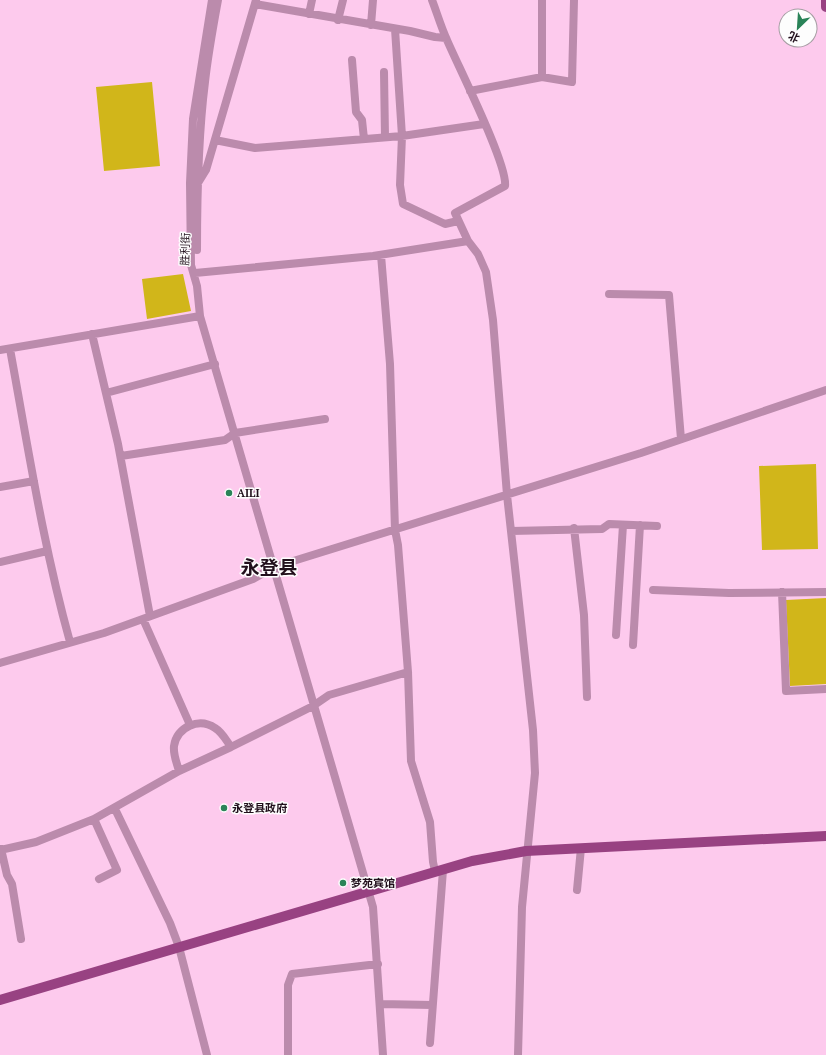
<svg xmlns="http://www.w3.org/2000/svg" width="826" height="1055" font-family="'PT Serif','Noto Sans SC',serif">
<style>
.green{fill:#d1b61a}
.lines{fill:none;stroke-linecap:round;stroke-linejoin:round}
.minor{stroke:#bb8bac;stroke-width:8}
.major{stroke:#984282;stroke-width:10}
.poi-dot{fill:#2a8358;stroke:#fdfdfd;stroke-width:1.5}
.labels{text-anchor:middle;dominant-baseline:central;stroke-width:3;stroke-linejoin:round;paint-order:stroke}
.street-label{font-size:11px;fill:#21101c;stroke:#fdfdfd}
.poi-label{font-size:11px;font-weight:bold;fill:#21101c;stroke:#fdfdfd;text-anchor:start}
.town-label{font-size:19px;font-weight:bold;fill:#21101c;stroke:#fdfdfd}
</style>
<rect width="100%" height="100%" fill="#fdcaed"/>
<path class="green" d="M 152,82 L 160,166 L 104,171 L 96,87 Z
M 183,274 L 191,311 L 147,319 L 142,279 Z
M 816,464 L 818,549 L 762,550 L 759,466 Z
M 826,598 L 826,684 L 790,686 L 786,600 Z"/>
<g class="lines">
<path class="minor" d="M 212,0 L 193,119 L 190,183 L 191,265 L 197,286 L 200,316 L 373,907 L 383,1055
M 432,0 C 437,13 441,27 447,40 C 458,66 508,165 505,186 L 455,213 L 468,241 L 478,254 L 486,272 L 493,320 L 507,495 L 533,730 L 535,773 L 522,907 L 518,1055
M 542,0 L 542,77
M 255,4 L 410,31 L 435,37 L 446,38
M 309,14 L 312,0
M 338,20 L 343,0
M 371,25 L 373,0
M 395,29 L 402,136 L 400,185 L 403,204 L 445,224 L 458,221
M 352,60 L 356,112 L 362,120 L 364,139
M 384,72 L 385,137
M 470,91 L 542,77 L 572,82 L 574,0
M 215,140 L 255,148 L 402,136 L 484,124
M 198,183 L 206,170 L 256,0
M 197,250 C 197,194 198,137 205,82 C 208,54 213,27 218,0
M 381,255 L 390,364 L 395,530 L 398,545 L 408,672 L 411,761 L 430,822 L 433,862 L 435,871
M 195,273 L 373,256 L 468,241
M 609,294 L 669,295 L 681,439
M 92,334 L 118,444 L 150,616
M 10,349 C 28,447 43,545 70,642
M 0,350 L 200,316
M 106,393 L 215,364
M 121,456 L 225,440 L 235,433 L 325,419
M 0,487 L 34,481
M 574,528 L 584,615 L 587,697
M 511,531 L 602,529 L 609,524 L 657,526
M 0,562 L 47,551
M 653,590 L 729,593 L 826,592
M 782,592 L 786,691 L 826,689
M 143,619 L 190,725
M 616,635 L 623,525
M 633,645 L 640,525
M 0,663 L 104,633 L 253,579 L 274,567 L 641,453 L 826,390
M 179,771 C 177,763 173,755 174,746 C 177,727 199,717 215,728 C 222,732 226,740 231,747
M 115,809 L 170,923 L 179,947 L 207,1055
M 94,819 L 117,870 L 99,879
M 1,849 L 7,875 L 12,884 L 21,939
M 0,850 L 36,842 L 94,819 L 179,771 L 231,747 L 313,706 L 329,695 L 408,672
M 577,890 L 581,848
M 380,1004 L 432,1005
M 430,1043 L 443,870
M 288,1055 L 288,985 L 292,974 L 378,964"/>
<path class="major" d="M 826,0 L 826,7
M 0,1000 L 472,861 L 526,851 L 826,836"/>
</g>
<g class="poi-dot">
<circle cx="229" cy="493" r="4"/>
<circle cx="224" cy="808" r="4"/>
<circle cx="343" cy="883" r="4"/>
</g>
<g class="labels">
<g class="street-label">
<text transform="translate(185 249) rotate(-88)">胜利街</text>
</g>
<g class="poi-label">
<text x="237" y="493">AILI</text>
<text x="232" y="808">永登县政府</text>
<text x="351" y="883">梦苑宾馆</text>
</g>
<g class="town-label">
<text x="269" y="566">永登县</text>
</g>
</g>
<g transform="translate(798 28) rotate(205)"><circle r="19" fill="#fdfdfd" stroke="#a59ea3"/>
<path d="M0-3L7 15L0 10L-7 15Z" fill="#2a8358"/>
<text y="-6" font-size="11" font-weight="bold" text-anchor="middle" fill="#21101c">北</text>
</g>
</svg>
